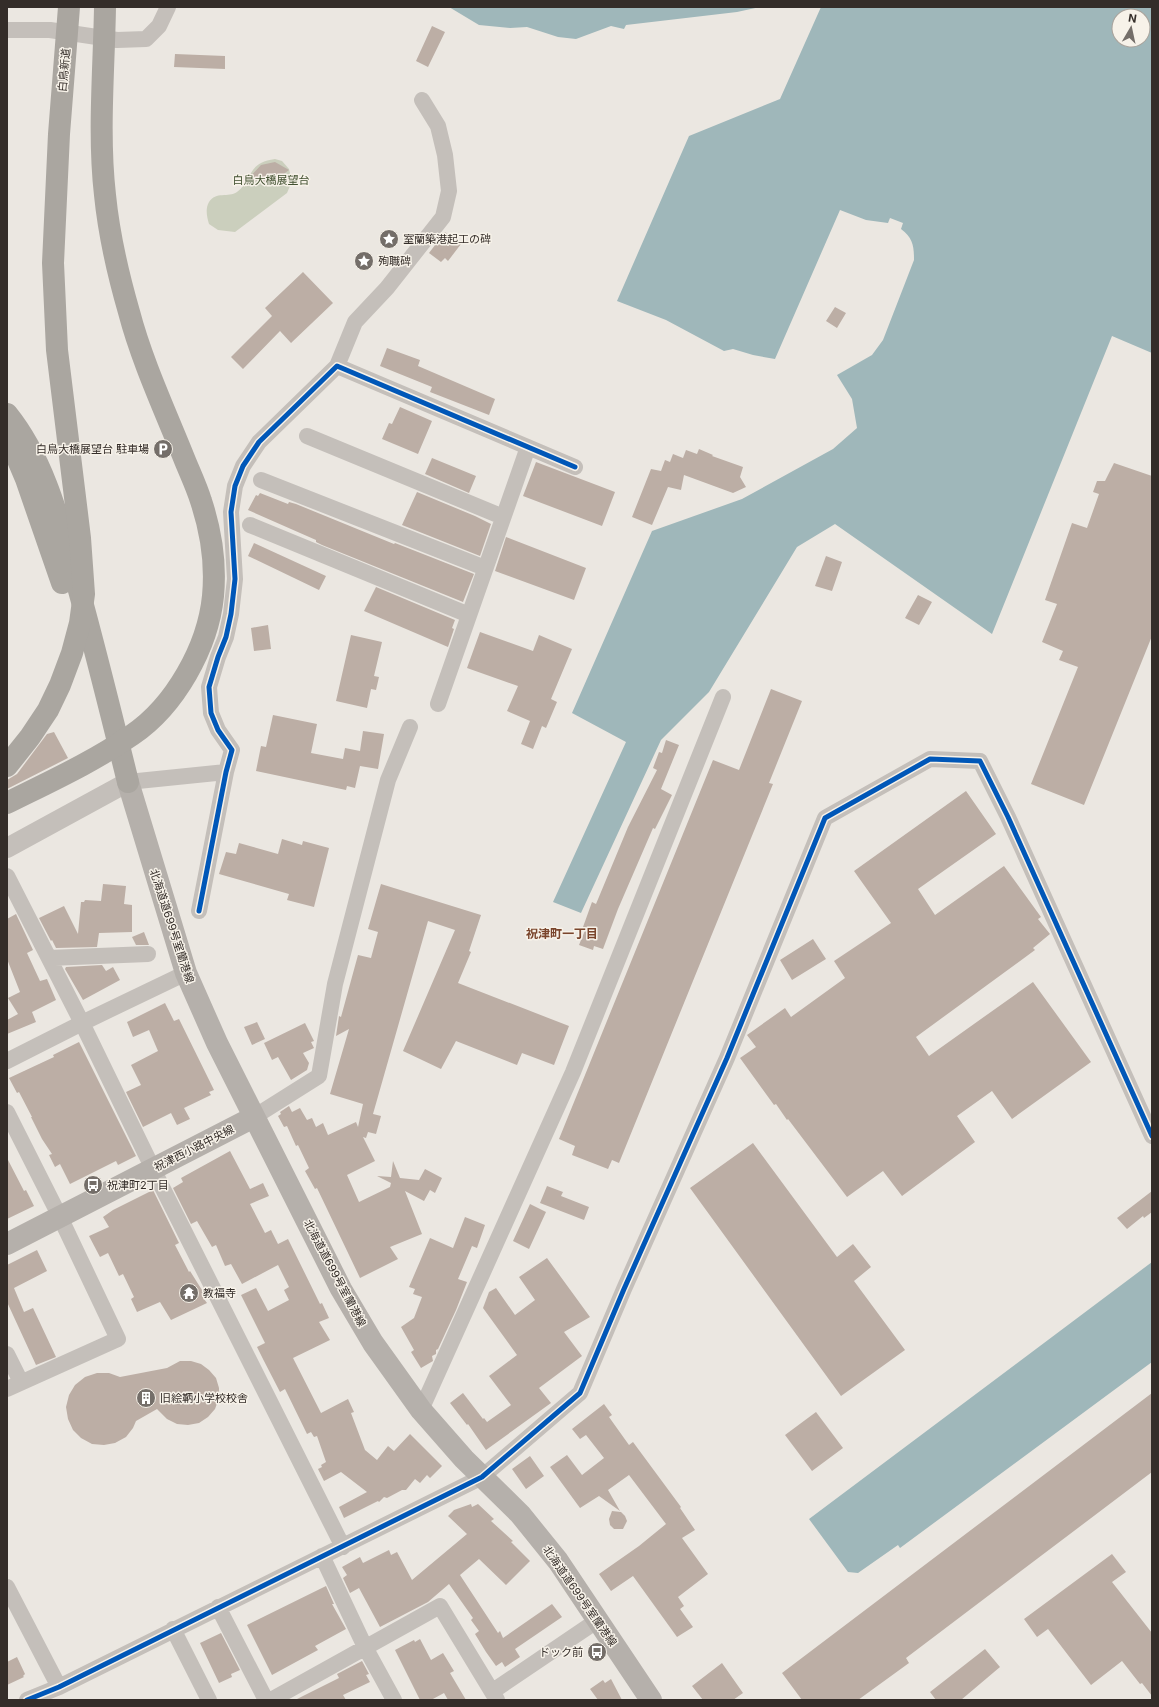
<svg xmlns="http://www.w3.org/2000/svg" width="1159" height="1707" font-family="Inter,'Noto Sans JP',sans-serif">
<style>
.green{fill:#cbcfbd}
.water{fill:#9fb7ba;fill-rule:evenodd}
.building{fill:#bcaea5}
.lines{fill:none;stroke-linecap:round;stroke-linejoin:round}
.minor{stroke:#c4bfba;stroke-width:16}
.tertiary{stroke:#c4bfba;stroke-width:20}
.secondary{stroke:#b5b0ab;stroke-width:22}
.motorway{stroke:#aaa6a0;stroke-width:22}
.motorway-bridge{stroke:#aaa6a0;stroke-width:22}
.cycleway-casing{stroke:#f7f2e9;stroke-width:8}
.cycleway{stroke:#0057b8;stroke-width:5}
.labels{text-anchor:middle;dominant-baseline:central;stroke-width:3;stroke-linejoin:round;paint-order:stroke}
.street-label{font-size:11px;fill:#342d29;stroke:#f7f2e9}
.park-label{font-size:11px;fill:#415030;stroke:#f7f2e9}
.poi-label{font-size:11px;fill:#342d29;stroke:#f7f2e9;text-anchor:start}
.neighbourhood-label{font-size:12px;font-weight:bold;fill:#7a452c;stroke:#f7f2e9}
</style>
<rect width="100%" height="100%" fill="#ebe7e1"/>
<path class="green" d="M 275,159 L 282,161 L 289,169 L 292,181 L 287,193 L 235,232 L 218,230 L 209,224 C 207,217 205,209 209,202 C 216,191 228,198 237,192 C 254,179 246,163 275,159 Z"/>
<path class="water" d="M 449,7 L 760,7 L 737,12 L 626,25 L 624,29 L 611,26 L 576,39 L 558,37 L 527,27 L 510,28 L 479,25 Z
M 821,7 L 1152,7 L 1152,353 L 1112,336 L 992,634 L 835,524 L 797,547 L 709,692 L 661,740 L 581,913 L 553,902 L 626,742 L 572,713 L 652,531 L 742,499 L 833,449 L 857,428 L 852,399 L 837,375 L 872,355 L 883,340 L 914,260 C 914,246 913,238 901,229 L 903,223 L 890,218 L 888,223 L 866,220 L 840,210 L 775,359 L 753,355 L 733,349 L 724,351 L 666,320 L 617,301 L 689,136 L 780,99 ZM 1119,16 L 1143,16 L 1143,40 L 1119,40 Z
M 1152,1262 L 1152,1362 L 900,1548 L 898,1545 L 858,1573 L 848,1572 L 809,1519 Z"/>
<path class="building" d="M 432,26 L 445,32 L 428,67 L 416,61 Z
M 175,54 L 225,56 L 225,69 L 174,67 Z
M 275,162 L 289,170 L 272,183 L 247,180 L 261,165 Z
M 445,232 L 461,244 L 448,261 L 445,258 L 441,262 L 429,253 Z
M 303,272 L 333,303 L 291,343 L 280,331 L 243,369 L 231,357 L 272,316 L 265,308 Z
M 835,307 L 846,313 L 837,328 L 826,321 Z
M 387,348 L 420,360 L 418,366 L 495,399 L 489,415 L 430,392 L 432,387 L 380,366 Z
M 400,407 L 432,421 L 418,454 L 382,439 L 389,423 L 392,424 Z
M 699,449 L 713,455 L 712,456 L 743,467 L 740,477 L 746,487 L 733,493 L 684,475 L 681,490 L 668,487 L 652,525 L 632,517 L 651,469 L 661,471 L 665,460 L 670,462 L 673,454 L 683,458 L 686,450 L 697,454 Z
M 432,458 L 476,476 L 469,493 L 425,474 Z
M 536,462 L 615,492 L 602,526 L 523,496 Z
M 1114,463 L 1152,476 L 1152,636 L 1084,805 L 1031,784 L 1078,667 L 1059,660 L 1063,651 L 1042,642 L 1057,604 L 1045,600 L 1072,523 L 1087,528 L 1099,494 L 1093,492 L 1097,481 L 1105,481 Z
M 417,492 L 475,516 L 491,524 L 480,556 L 402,525 Z
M 260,493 L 288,504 L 289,502 L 296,504 L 394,544 L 395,543 L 474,574 L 463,602 L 322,545 L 316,542 L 316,540 L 248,510 L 256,495 L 258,496 Z
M 506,537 L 586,568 L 574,600 L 495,571 Z
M 254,543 L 326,576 L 319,590 L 248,556 Z
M 826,556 L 842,562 L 832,591 L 815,586 Z
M 376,587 L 455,620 L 452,628 L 454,629 L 448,647 L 364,611 Z
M 918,595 L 932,602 L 919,625 L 905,618 Z
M 268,625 L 271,649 L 254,651 L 251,628 Z
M 480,632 L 533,651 L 539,635 L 572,649 L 551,699 L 557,702 L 546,728 L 542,726 L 533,749 L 521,744 L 530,721 L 507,711 L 518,686 L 467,668 Z
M 351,635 L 382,642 L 374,676 L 379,677 L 376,690 L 371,689 L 367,708 L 336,701 Z
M 771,689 L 802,701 L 769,783 L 773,784 L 619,1163 L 612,1160 L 608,1169 L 572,1155 L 575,1146 L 559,1139 L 713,760 L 739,770 Z
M 273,715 L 317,724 L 311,753 L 343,759 L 345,748 L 360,751 L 363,731 L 384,734 L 378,769 L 360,766 L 355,788 L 347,786 L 346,790 L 256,771 L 261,746 L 266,747 Z
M 54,732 L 68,758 L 7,789 L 7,780 L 17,774 L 47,734 Z
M 666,740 L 679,745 L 661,789 L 672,795 L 655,829 L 653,828 L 618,909 L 603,949 L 594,946 L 593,950 L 579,945 L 586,928 L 583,927 L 592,902 L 596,904 L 628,827 L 657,770 L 653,768 L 659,752 L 662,753 Z
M 966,791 L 996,834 L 918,889 L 935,915 L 1004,866 L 1041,917 L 1038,919 L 1050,934 L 1033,948 L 1035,950 L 916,1037 L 929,1056 L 1033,982 L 1091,1062 L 1012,1119 L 992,1091 L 957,1116 L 975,1142 L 902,1196 L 883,1171 L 847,1197 L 788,1119 L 787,1120 L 776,1104 L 774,1105 L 740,1058 L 756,1047 L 747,1035 L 785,1008 L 791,1017 L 845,978 L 834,961 L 891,923 L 854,871 Z
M 282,839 L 302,845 L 303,841 L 329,848 L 314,907 L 287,900 L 289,894 L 219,874 L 226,852 L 236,854 L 239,843 L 278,854 Z
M 103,884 L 126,886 L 124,904 L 132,905 L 132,932 L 99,933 L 97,947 L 56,948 L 52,940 L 51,941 L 39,918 L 64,906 L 78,934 L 81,902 L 84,902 L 85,900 L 101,901 Z
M 381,884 L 481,915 L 469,951 L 471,952 L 458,983 L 569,1026 L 554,1065 L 522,1053 L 517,1065 L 456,1041 L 441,1069 L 403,1051 L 455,930 L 428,921 L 373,1114 L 381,1116 L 376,1134 L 368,1132 L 366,1138 L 363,1137 L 375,1161 L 347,1175 L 359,1202 L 390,1187 L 391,1183 L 377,1176 L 391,1177 L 393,1161 L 400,1178 L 419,1180 L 425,1169 L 442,1178 L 435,1193 L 430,1190 L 424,1201 L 405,1191 L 422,1234 L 390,1247 L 398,1259 L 360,1278 L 317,1188 L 315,1189 L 305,1171 L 309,1168 L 298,1145 L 296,1146 L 287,1126 L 284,1127 L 278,1116 L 281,1114 L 280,1112 L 289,1106 L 292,1112 L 300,1108 L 307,1120 L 312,1118 L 316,1127 L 323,1123 L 328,1135 L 356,1122 L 358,1127 L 363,1104 L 330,1094 L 349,1029 L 336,1036 L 339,1016 L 341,1017 L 358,955 L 371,958 L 378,932 L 368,929 Z
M 16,914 L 33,950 L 27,953 L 40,981 L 47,979 L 56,1000 L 32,1012 L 36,1022 L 7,1034 L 7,1020 L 18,1014 L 8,998 L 20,992 L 7,959 L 7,919 Z
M 144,932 L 149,945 L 136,945 L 132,937 Z
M 813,939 L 826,959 L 792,980 L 780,960 Z
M 102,965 L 106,971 L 113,967 L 120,980 L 83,1000 L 65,969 L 66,967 Z
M 165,1003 L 174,1021 L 179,1019 L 214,1090 L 209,1092 L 211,1095 L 184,1108 L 190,1119 L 177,1125 L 171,1113 L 143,1127 L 126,1092 L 141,1085 L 131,1065 L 158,1051 L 149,1030 L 133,1037 L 127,1022 Z
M 257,1022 L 265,1039 L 252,1045 L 244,1027 Z
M 305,1023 L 314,1041 L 311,1042 L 314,1048 L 303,1053 L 309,1063 L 307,1070 L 291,1080 L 278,1057 L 272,1060 L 264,1043 Z
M 79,1042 L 136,1156 L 118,1165 L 116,1161 L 70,1184 L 60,1164 L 55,1167 L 49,1155 L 52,1154 L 42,1139 L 31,1117 L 32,1117 L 19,1092 L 17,1093 L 9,1078 L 54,1057 L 53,1055 Z
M 753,1143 L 837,1257 L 853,1244 L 871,1267 L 854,1281 L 905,1350 L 841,1396 L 690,1188 Z
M 230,1151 L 250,1189 L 263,1183 L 269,1196 L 250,1204 L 265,1233 L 271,1230 L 278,1244 L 288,1239 L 320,1304 L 322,1303 L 329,1318 L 319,1322 L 330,1340 L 293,1358 L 321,1413 L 348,1399 L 354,1412 L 351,1413 L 365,1450 L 377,1460 L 388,1446 L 394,1451 L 410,1434 L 442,1466 L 430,1478 L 427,1475 L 420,1483 L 415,1479 L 406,1490 L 402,1490 L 387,1498 L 384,1497 L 379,1502 L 378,1501 L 344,1518 L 339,1507 L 367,1492 L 341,1472 L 324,1481 L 318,1469 L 322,1467 L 321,1465 L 326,1462 L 317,1436 L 314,1437 L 311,1432 L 307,1434 L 285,1389 L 280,1392 L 264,1361 L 257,1347 L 265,1343 L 241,1295 L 256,1288 L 268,1311 L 289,1300 L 284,1290 L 289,1287 L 278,1265 L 242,1284 L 231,1264 L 225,1266 L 216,1245 L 212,1247 L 197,1221 L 191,1224 L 173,1188 L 183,1182 L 181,1178 Z
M 7,1158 L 24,1191 L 26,1190 L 34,1206 L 7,1219 Z
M 547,1186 L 563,1192 L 561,1196 L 589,1207 L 584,1220 L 540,1203 Z
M 153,1190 L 179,1243 L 175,1245 L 189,1272 L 190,1271 L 207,1298 L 204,1299 L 207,1303 L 171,1320 L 160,1302 L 137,1312 L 131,1299 L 134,1297 L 123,1274 L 119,1276 L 108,1253 L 100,1257 L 89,1236 L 109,1227 L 103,1217 L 113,1210 Z
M 1152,1191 L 1152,1212 L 1144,1218 L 1143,1216 L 1127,1229 L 1117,1218 Z
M 530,1204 L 546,1212 L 529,1249 L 513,1241 Z
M 465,1217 L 485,1225 L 477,1248 L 472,1246 L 458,1279 L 467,1282 L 456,1310 L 438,1349 L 436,1350 L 436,1354 L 432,1356 L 433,1361 L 421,1368 L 411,1352 L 414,1350 L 401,1327 L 414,1318 L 422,1297 L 413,1294 L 415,1289 L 409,1287 L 430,1238 L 453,1248 Z
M 37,1250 L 47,1271 L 14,1288 L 24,1312 L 33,1308 L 56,1357 L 36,1365 L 7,1302 L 7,1265 Z
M 547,1258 L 590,1317 L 564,1332 L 582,1356 L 539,1388 L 551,1403 L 486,1450 L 468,1424 L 467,1425 L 450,1403 L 463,1393 L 483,1419 L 484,1418 L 487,1422 L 511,1405 L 489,1376 L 517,1355 L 483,1308 L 489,1292 L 496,1288 L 515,1315 L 535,1300 L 519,1277 Z
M 180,1361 L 191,1361 L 201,1364 L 209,1370 L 216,1378 L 219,1388 L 219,1398 L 215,1409 L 208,1417 L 199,1423 L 188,1425 L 177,1424 L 167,1419 L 157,1409 L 136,1421 L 133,1428 L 126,1437 L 115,1443 L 104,1445 L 92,1444 L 81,1438 L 73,1430 L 68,1419 L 66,1407 L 69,1395 L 75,1385 L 85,1377 L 97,1373 L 109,1373 L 120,1377 L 167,1368 Z
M 1152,1393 L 1152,1472 L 906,1658 L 909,1663 L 858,1700 L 802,1700 L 782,1673 Z
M 604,1404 L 612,1415 L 609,1417 L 629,1445 L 633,1442 L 681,1507 L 680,1508 L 695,1530 L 682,1538 L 708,1574 L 678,1597 L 684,1606 L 680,1609 L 693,1627 L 677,1637 L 633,1576 L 611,1591 L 599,1574 L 639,1546 L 666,1524 L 629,1475 L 608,1490 L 620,1511 L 599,1496 L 580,1508 L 550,1467 L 567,1455 L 582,1475 L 604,1458 L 586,1435 L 580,1439 L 572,1429 Z
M 816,1412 L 843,1448 L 812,1471 L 785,1435 Z
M 530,1456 L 544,1476 L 526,1489 L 512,1469 Z
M 471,1504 L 472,1507 L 478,1504 L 494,1519 L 491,1521 L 513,1541 L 511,1542 L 530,1561 L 506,1585 L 479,1559 L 460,1575 L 498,1633 L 500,1631 L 503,1638 L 552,1604 L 562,1617 L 515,1649 L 520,1657 L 505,1667 L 502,1662 L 496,1666 L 486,1652 L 475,1634 L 479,1631 L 471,1620 L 473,1618 L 449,1584 L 428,1602 L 380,1627 L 359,1588 L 350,1593 L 343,1578 L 347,1575 L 342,1567 L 360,1557 L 363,1563 L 389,1550 L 391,1555 L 397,1552 L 412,1580 L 467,1534 L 448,1516 L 454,1510 Z
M 612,1511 L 621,1512 L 625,1516 L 627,1521 L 623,1529 L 614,1529 L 610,1525 L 609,1519 Z
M 1112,1554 L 1126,1572 L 1112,1582 L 1152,1633 L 1152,1696 L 1142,1683 L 1140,1684 L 1122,1661 L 1091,1685 L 1048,1629 L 1037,1637 L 1024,1619 Z
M 326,1586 L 334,1604 L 332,1604 L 346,1629 L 315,1646 L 318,1650 L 272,1675 L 247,1625 Z
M 221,1633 L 240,1670 L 231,1674 L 232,1677 L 219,1683 L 200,1643 Z
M 420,1639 L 431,1660 L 443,1653 L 454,1671 L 450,1673 L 466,1700 L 448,1700 L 444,1693 L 431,1700 L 420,1700 L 395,1650 L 414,1640 L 415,1642 Z
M 985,1649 L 1000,1667 L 961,1700 L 936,1700 L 930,1692 Z
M 17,1657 L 25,1674 L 23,1676 L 24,1677 L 7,1685 L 7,1662 Z
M 362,1661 L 369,1674 L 366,1675 L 370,1682 L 343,1695 L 346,1700 L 295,1700 L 339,1678 L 337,1674 Z
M 722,1663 L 743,1693 L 733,1700 L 703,1700 L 692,1686 Z
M 611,1679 L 622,1700 L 598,1700 L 590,1689 L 603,1680 L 605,1683 Z"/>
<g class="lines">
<path class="minor" d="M 7,30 L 50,30 L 117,40 L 146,39 L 159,26 L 168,7
M 337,366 L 355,322 L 387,288 L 443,217 L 449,191 L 445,155 L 438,126 L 422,100
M 307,436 L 503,517
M 261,480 L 485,568
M 250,525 L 469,615
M 438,704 L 528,447
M 128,782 L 226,772
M 7,876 L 82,1023 L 153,1169 L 343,1547
M 199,911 L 226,772 L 232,750 L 218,730 L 211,713 L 209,687 L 218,657 L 226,637 L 231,614 L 235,579 L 231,512 L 235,486 L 243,466 L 259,442 L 337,366 L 575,467
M 49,958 L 148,954
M 7,1061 L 82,1023 L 186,973
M 7,1112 L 60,1217 L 118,1339 L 7,1389
M 254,1117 L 319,1076 L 335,984 L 388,780 L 410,727
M 7,1354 L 21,1382
M 421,1410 L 573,1072 L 723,697
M 322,1556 L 365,1647 L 394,1700
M 7,1587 L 59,1687
M 218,1607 L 266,1700
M 173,1629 L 209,1700
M 493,1691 L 598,1620
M 27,1700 L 59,1687 L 482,1477 L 580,1393 L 624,1289 L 727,1058 L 825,818 L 930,759 L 980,761 L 1008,817 L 1152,1136
M 271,1700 L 440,1606 L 497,1700"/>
<path class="tertiary" d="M 7,848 L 128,782"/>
<path class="secondary" d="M 128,782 L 186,973 L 217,1043 L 341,1289 L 373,1343 L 421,1410 L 464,1459 L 520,1514 L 558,1561 L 651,1700
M 7,1244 L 254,1117"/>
<path class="motorway" d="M 7,414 C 44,460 59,520 75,576 C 94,644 111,713 128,782
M 7,440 L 12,446 L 26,479 L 62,583"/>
<path class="motorway-bridge" d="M 7,766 L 30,737 L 48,710 L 60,685 L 72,653 L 80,623 L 84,594 L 80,538 L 57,350 L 53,263 L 59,134 L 69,7
M 7,803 C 49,782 93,762 132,735 C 175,706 208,647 213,596 C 216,564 211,531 201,501 C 197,488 191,475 186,463 C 167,415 142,362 129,312 C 118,274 109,235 105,195 C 98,134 104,69 105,7"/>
<g class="cycleway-casing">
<path id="cycleway" d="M 199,911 L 226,772 L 232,750 L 218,730 L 211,713 L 209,687 L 218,657 L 226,637 L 231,614 L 235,579 L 231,512 L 235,486 L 243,466 L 259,442 L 337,366 L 575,467
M 27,1700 L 59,1687 L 482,1477 L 580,1393 L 624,1289 L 727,1058 L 825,818 L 930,759 L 980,761 L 1008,817 L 1152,1136"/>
</g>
<use href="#cycleway" class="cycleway"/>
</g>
<defs>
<g id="sight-disc" transform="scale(1)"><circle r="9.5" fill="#746e69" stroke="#f7f2e9"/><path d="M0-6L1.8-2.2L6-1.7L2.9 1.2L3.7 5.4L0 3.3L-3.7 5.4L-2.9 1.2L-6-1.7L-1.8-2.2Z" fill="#fff"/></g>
<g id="parking-disc" transform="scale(1)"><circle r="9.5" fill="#746e69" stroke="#f7f2e9"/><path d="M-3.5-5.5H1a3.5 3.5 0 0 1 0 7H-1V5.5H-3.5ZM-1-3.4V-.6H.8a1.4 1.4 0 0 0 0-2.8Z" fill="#fff"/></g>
<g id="bus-disc" transform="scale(1)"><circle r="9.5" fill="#746e69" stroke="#f7f2e9"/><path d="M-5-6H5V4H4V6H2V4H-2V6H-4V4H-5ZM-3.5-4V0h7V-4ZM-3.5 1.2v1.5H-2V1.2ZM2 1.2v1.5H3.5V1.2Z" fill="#fff"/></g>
<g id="temple-disc" transform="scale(1)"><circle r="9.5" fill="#746e69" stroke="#f7f2e9"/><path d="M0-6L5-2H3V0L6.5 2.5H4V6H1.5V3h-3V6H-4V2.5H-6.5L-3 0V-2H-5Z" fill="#fff"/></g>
<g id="building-disc" transform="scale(1)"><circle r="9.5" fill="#746e69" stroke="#f7f2e9"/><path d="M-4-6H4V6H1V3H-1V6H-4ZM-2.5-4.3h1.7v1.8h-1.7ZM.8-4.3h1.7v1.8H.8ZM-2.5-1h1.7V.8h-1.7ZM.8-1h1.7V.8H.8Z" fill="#fff"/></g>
</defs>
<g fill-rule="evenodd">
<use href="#sight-disc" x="389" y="239"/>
<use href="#sight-disc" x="364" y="261"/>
<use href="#parking-disc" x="163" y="449"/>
<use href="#bus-disc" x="93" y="1185"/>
<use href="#temple-disc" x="189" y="1293"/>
<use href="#building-disc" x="146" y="1398"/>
<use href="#bus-disc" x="597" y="1652"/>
</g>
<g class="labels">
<g class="street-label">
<text transform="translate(64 70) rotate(-85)">白鳥新道</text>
<text transform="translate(172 926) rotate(72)">北海道道699号室蘭港線</text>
<text transform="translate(194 1148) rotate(-27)">祝津西小路中央線</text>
<text transform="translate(335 1273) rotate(62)">北海道道699号室蘭港線</text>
<text transform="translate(580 1596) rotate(55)">北海道道699号室蘭港線</text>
</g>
<g class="park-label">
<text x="271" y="180">白鳥大橋展望台</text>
</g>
<g class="poi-label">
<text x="403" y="239">室蘭築港起工の碑</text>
<text x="378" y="261">殉職碑</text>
<text x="149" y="449" text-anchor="end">白鳥大橋展望台 駐車場</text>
<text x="107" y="1185">祝津町2丁目</text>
<text x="203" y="1293">教福寺</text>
<text x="160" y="1398">旧絵鞆小学校校舎</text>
<text x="583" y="1652" text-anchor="end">ドック前</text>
</g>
<g class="neighbourhood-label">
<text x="562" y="933">祝津町一丁目</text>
</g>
</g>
<rect width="1159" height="1707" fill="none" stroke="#342d29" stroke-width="16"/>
<g transform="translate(1131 28) rotate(9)"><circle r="19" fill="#f7f2e9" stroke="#a9a39c"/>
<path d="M0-3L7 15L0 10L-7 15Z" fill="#746e69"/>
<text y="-6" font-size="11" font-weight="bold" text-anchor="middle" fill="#342d29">N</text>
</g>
</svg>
